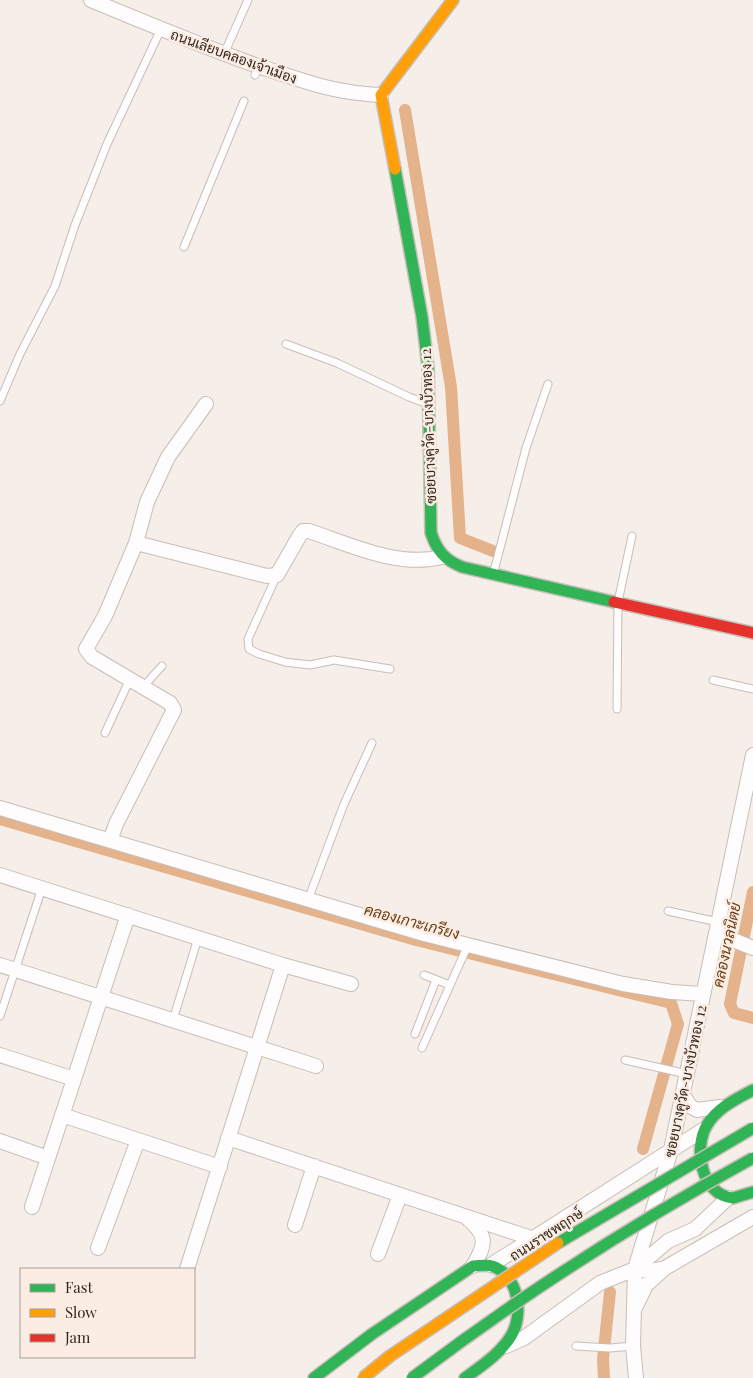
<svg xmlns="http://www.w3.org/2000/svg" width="753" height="1378" font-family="'Playfair Display',Sarabun,serif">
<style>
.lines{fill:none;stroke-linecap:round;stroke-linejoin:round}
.canal{stroke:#e4b28b;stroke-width:12}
.lane-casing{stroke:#c7beb8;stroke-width:9}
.street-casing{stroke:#c7beb8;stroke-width:16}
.fast-casing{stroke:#c7beb8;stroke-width:14}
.slow-casing{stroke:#c7beb8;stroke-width:14}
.jam-casing{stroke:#c7beb8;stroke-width:14}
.lane{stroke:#fefcfc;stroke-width:7}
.street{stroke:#fefcfc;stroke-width:14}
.fast{stroke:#30b455;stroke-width:11}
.slow{stroke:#ff9f0a;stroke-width:11}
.jam{stroke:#e5322d;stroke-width:11}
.fast-bridge-casing{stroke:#c7beb8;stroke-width:14;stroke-linecap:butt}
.slow-bridge-casing{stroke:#c7beb8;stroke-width:14;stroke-linecap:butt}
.fast-bridge{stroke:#30b455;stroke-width:11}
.slow-bridge{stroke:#ff9f0a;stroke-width:11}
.labels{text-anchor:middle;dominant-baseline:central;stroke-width:5;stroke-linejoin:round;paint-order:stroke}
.street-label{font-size:14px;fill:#31251c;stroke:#fbede3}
.water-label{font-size:15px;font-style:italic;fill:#6a3d14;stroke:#fbede3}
</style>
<rect width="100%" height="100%" fill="#f5eee9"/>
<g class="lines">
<path class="canal" d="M 405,110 L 451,387 L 460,538 L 493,551
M 0,819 L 416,940 L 671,1003 L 678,1024 L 643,1149
M 753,892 L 730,1004 L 734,1013 L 753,1018
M 604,1378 L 603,1359 L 610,1292"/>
<g class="lane-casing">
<path id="lane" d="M 224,54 L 248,0
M 255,75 L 260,66
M 184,247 L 244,101
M 286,344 L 337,363 L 409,397 L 428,404
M 0,401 L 20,354 L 55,286 L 75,225 L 107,144 L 161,29
M 277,575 L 248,639 L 249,649 L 259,654 L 285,662 L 310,665 L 334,660 L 390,669
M 493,575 L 526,448 L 548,384
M 713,680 L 753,689
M 142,688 L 162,666
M 617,709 L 618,602 L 632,536
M 105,733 L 129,681
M 308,900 L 344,804 L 372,743
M 668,911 L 718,922
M 424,975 L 450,985
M 0,1016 L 42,888
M 173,1020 L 198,938
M 415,1034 L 436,980
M 422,1048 L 468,945
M 625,1060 L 687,1074
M 576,1346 L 610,1348 L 633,1346"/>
</g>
<g class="street-casing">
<path id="street" d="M 91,0 C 146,23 200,45 255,65 C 301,80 332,93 381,95
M 136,543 L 267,576 L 277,575 L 300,535 L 303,531 L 309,531 C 351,545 398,568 442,557
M 0,808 L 424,934 L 623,984 L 672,992 L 703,994
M 110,841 L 116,824 L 174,710 L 170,703 L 92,657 L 86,649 L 105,616 L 136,543 L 147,502 L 168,457 L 206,404
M 0,875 L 283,965 L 351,984
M 716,933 L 753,948
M 0,965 L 316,1066
M 0,1055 L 74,1079
M 683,1095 L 690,1106 L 697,1110 L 720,1107
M 62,1115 L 220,1167
M 228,1138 L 531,1238
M 0,1141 L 48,1158
M 32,1207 L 128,915
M 467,1218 C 488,1236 486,1244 473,1266
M 295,1225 L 314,1166
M 98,1248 L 138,1140
M 378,1254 L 400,1195
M 491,1265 L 703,1130
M 187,1269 L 283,965
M 635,1269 L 650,1271 L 665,1268 L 753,1217
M 636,1306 L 646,1285 L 665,1268
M 506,1346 L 524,1338 L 600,1283 L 635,1269 L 668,1241 L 695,1229 L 728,1198
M 636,1378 L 633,1346 L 635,1269 L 671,1150 L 753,755"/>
</g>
<g class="fast-casing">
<path id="fast" d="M 395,169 L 422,317 L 428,367 L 431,533 C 437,551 445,560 462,567 L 614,602
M 753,1090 C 736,1099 717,1108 707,1125 C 693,1148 701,1195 733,1198 L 753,1192
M 314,1378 L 372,1334 L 473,1266 C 479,1266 487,1264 492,1266 C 519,1275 524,1315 511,1336 C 500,1354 481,1366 465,1378"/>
</g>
<g class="slow-casing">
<path id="slow" d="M 395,169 L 381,95 L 453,0"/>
</g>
<g class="jam-casing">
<path id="jam" d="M 614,602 L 753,633"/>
</g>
<use href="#lane" class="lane"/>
<use href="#street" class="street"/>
<use href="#fast" class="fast"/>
<use href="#slow" class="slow"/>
<use href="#jam" class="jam"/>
<g class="fast-bridge-casing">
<path id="fast-bridge" d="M 558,1243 L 753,1128
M 412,1378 C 520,1296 634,1223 753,1158"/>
</g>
<g class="slow-bridge-casing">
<path id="slow-bridge" d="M 363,1378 L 390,1356 L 558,1243"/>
</g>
<use href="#fast-bridge" class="fast-bridge"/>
<use href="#slow-bridge" class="slow-bridge"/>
</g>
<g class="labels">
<g class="street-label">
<text transform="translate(234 56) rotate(20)">ถนนเลียบคลองเจ้าเมือง</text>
<text transform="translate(428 426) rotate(-92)">ซอยบางคูวัด-บางบัวทอง 12</text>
<text transform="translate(685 1081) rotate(-78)">ซอยบางคูวัด-บางบัวทอง 12</text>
<text transform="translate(546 1234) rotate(-33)">ถนนราชพฤกษ์</text>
</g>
<g class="water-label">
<text transform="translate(412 921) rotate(15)">คลองเกาะเกรียง</text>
<text transform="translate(726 945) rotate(-78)">คลองนวลนิตย์</text>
</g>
</g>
<rect x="20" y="1268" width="175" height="90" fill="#fbede3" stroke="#aa9d93"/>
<rect x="30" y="1284" width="25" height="8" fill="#30b455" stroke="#aa9d93"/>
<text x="65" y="1293" font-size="15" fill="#31251c">Fast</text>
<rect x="30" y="1309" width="25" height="8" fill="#ff9f0a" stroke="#aa9d93"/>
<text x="65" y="1318" font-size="15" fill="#31251c">Slow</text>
<rect x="30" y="1334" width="25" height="8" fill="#e5322d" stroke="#aa9d93"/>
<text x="65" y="1343" font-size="15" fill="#31251c">Jam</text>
</svg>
